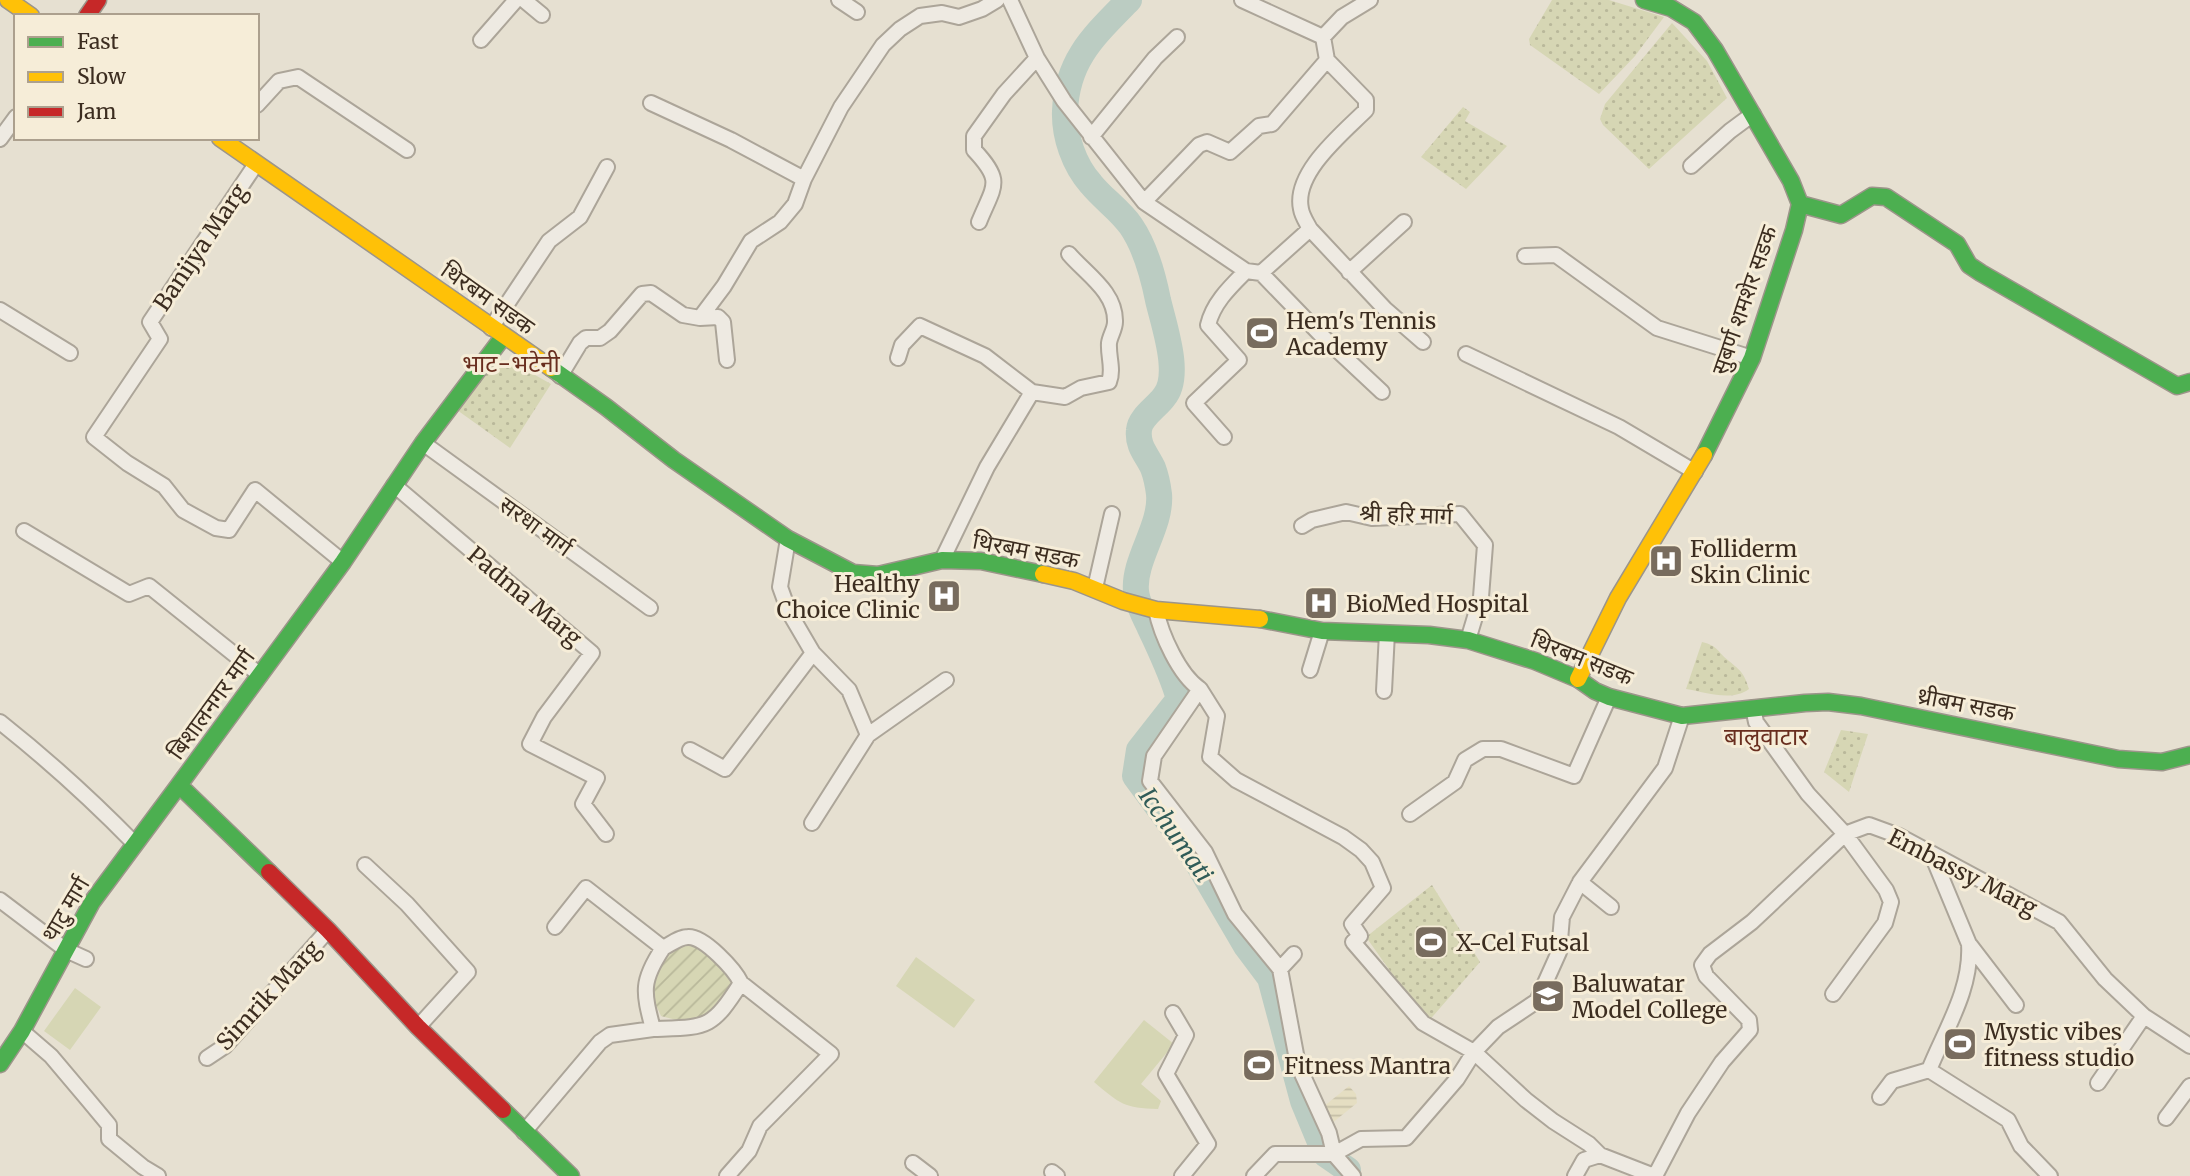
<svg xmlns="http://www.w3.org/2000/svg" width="2190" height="1176" font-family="Merriweather,'Noto Sans Devanagari',serif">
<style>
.farmland{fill:url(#farmland-rules)}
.grass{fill:url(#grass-dots)}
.garden{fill:url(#garden-furrows)}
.pitch{fill:#d6d6b4}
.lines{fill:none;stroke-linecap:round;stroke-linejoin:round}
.river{stroke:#bbccc2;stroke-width:26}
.street-casing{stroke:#aca599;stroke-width:18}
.fast-casing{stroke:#9c958a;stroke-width:19}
.slow-casing{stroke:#9c958a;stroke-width:19}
.jam-casing{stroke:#9c958a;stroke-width:19}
.street{stroke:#eeeae2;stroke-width:14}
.fast{stroke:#4caf50;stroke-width:16}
.slow{stroke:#ffc107;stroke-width:16}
.jam{stroke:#c62828;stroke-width:16}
.labels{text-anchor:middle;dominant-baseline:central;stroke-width:6;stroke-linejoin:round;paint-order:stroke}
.street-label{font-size:23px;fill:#3c2d20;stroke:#f6edd8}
.poi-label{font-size:23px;fill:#3c2d20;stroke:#f6edd8;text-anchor:start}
.neighbourhood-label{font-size:24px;fill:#692e1f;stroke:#f6edd8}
.water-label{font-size:24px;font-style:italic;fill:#305c58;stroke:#f6edd8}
</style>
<defs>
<pattern id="farmland-rules" width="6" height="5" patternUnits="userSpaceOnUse" patternTransform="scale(1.75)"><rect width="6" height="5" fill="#e5dec2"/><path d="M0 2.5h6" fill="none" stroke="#c5bfa6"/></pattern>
<pattern id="grass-dots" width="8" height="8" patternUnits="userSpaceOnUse" patternTransform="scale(1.75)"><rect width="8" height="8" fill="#d6d6b4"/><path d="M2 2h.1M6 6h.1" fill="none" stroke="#b9b89a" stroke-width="1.8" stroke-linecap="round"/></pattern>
<pattern id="garden-furrows" width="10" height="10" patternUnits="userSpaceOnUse" patternTransform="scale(1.75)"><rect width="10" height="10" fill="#d6d6b4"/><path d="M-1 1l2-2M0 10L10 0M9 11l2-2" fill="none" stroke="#b9b89a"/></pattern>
</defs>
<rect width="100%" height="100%" fill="#e6e0d1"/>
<path class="farmland" d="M 1349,1086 L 1356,1094 L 1357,1103 L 1326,1128 L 1318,1111 Z"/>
<path class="grass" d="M 1552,0 L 1609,0 L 1664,17 L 1635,56 L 1599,94 L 1530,45 L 1529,39 Z
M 1672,23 L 1707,61 L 1727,98 L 1649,169 L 1603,125 L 1600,119 L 1605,104 Z
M 1463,107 L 1470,112 L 1465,121 L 1507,146 L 1466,189 L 1421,157 Z
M 500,360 L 512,362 L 551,384 L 510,448 L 457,410 L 496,362 Z
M 1702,642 C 1719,646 1717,652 1729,661 C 1741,671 1744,673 1749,689 C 1732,702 1705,692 1686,689 Z
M 1841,730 L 1868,734 L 1849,792 L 1824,772 Z
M 1432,885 L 1480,962 L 1427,1023 L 1366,937 Z"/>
<path class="garden" d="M 686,943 L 700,947 L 729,973 C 737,991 716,1007 705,1019 L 680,1021 L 661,1016 C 658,1008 651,998 650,989 C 649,967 667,950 686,943 Z"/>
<path class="pitch" d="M 916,957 L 975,1000 L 954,1028 L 896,986 Z
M 75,988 L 101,1007 L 70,1050 L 44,1031 Z
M 1144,1020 L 1174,1044 L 1141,1084 L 1161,1101 L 1158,1109 C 1124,1108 1120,1104 1094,1082 Z"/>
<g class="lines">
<path class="river" d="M 1129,0 C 1095,35 1067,59 1065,111 C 1064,136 1074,165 1091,184 C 1103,199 1120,210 1131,226 C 1146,248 1153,275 1158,300 C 1164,326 1182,376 1164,397 C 1157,407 1140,417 1139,430 C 1137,446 1147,455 1153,468 C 1156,476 1158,486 1159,494 C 1162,526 1133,560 1136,591 C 1137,602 1144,616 1149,626 C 1160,650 1172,674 1179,699 L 1139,750 L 1135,776 L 1191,852 L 1246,946 L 1270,978 L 1303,1101 L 1325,1154 L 1348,1170"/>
<g class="street-casing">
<path id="street" d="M 524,0 L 542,15
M 839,0 L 857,12
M 1010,0 L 1037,58 L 1064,101 L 1144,202 L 1246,271 L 1261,273 L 1320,334 L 1382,392
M 1242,0 L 1323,37
M 481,40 L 516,0
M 651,103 L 731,140 L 804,179
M 257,105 L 279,81 L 298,77 L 407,150
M 1091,137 L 1155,58 L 1177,37
M 0,139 L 16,117
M 256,164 L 150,322 L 160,339 L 94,437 L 127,463 L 164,486 L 183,510 L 216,528 L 229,530 L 255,490 L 343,562
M 1691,166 L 1730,131 L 1753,114
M 1144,202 L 1199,145 L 1207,142 L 1230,152 L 1259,126 L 1272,124 L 1327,60
M 979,222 C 994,185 1004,182 974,150 L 974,136 L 1004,94 L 1037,58
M 1310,229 L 1385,309 L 1423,342
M 1525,256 L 1556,255 L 1657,328 L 1752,358
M 1349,272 L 1404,222
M 1261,273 L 1310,229 C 1307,223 1302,216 1301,209 C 1293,173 1343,133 1366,110 L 1366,100 L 1327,60 L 1323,37 L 1342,17 L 1370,0
M 0,310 L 70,353
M 700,318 L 718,317 L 723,322 L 727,360
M 491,328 L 549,241 L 580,217 L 607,167
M 1466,354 L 1619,427 L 1695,472
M 898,358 L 902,345 L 920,326 L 985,356 L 1032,392 L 987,467 L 942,560
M 560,376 L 580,343 L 586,338 L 600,338 L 610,331 L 642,294 L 651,293 L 683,315 L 700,318 L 724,286 L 751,241 L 780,222 L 795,204 L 804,179 L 841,107 L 883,45 L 900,29 L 920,16 L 942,13 L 959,17 L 982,9 L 997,0
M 1032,392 L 1065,397 L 1081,388 L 1109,382 C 1114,369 1108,357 1109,343 C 1110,336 1115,329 1115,322 C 1116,292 1086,274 1069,254
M 1224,437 L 1194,403 L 1239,360 L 1208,325 C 1213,303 1230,287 1246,271
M 423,443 L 650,608
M 394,485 L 592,653 L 544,717 L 530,744 L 597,778 L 583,804 L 606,834
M 1302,526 L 1312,520 L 1346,512 L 1372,518 L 1460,514 L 1485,545 L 1481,597 L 1468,640
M 24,531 L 129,594 L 149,586 L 260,675
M 788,539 L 780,587 L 789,612 L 813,653 L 849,690 L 868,735 L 812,823
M 1095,588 L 1112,514
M 1156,610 C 1161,634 1179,675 1200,689 L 1154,756 L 1150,781 L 1205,852 L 1235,914 L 1280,969 L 1298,1065 L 1329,1133 L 1334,1154 L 1353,1176
M 1310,670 L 1322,631
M 1200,689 L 1217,716 L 1210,757 L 1236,780 L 1343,837 L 1361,850 L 1372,862 L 1383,888 L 1352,924 L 1360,936 L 1353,942 L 1423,1023 L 1474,1052 L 1526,1100 L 1553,1121 L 1589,1144 L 1600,1155 L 1654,1176
M 1384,691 L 1387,633
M 1753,708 L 1756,722 L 1808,794 L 1845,834 L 1869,825 L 1899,836 L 2059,922 L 2105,979 L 2144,1016 L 2190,1046
M 0,722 C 48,760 92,800 135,844
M 868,735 L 946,680
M 690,750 L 725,769 L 813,653
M 1410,814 L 1455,782 L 1465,760 L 1483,749 L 1501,749 L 1574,776 L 1609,697
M 1932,855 L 1969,944 C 1972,989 1945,1030 1929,1070 L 2008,1120 L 2021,1146 L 2050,1176
M 365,865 L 407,904 L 468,972 L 418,1027
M 1580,882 L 1611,907
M 0,900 L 66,950 L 86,959
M 555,927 L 586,888 L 663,948 C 671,944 679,937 688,937 C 704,936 735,970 741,983 L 831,1054 L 760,1126 L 749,1151 L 727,1176
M 1970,945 L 2016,1005
M 663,948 C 641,981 643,991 653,1029 C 707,1027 711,1030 741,983
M 1280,969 L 1294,954
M 1173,1013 L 1186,1035 L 1166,1074 L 1208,1144 L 1182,1176
M 22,1031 L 51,1056 L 89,1101 L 109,1125 L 109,1139 L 143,1167 L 158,1176
M 207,1058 L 225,1046 L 328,930
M 2098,1083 L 2144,1016
M 1880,1097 L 1892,1081 L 1929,1070
M 2166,1118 L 2190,1086
M 524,1132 L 600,1042 L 610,1035 L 653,1029
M 913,1163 L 930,1176
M 1052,1172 L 1057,1176
M 1254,1176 L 1275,1154 L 1334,1154 L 1361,1139 L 1406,1138 L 1457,1079 L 1474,1052 L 1498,1027 L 1537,1001 L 1559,952 L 1562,917 L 1580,882 L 1665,768 L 1682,716
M 1575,1176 L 1584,1160 L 1600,1155
M 1655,1176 L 1688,1113 L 1722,1062 L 1750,1030 L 1749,1020 L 1706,976 L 1702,965 L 1710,954 L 1752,922 L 1845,834 L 1886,890 L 1891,902 L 1885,923 L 1833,994"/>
</g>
<g class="fast-casing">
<path id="fast" d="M 1644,0 L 1671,8 L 1694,22 L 1715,50 L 1791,181 L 1800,204 L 1794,230 L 1752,358 L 1704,455
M 1800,204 L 1841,215 L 1872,196 L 1886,197 L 1957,244 L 1969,265 L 1981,273 L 2177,386 L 2190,382
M 551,368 L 606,407 L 674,460 L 788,539 L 853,573 L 878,575 L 942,560 L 981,561 L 1043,574
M 1260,619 L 1322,631 L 1429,635 L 1468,640 L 1535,661 L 1578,679 L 1595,691 L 1609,697 L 1682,716 L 1805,703 L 1828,702 L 1861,706 L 2118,759 L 2162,762 L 2190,755
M 269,872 L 179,785 L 343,562 L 423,443 L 503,337
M 0,1064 L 22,1031 L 92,902 L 179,785
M 503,1110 L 571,1176"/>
</g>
<g class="slow-casing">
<path id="slow" d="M 8,0 L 31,16
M 220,138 L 551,368
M 1043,574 L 1074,581 L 1123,601 L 1156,610 L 1260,619
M 1578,679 L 1618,598 L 1704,455"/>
</g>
<g class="jam-casing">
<path id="jam" d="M 87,16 L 98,0
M 269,872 L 328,930 L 418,1027 L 503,1110"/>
</g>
<use href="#street" class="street"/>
<use href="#fast" class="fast"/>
<use href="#slow" class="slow"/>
<use href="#jam" class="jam"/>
</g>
<defs>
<g id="stadium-square" transform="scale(1.75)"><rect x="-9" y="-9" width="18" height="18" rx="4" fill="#786c5e" stroke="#f6edd8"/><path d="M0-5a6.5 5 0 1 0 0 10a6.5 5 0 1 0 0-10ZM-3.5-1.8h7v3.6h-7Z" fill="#fff"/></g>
<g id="hospital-square" transform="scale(1.75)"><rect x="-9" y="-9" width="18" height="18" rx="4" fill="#786c5e" stroke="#f6edd8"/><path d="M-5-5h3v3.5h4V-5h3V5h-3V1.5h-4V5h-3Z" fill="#fff"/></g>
<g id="university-square" transform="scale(1.75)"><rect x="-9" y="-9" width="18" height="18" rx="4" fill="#786c5e" stroke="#f6edd8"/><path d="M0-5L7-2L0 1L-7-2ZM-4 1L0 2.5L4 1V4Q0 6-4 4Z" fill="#fff"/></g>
</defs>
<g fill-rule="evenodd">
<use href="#stadium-square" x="1262" y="333"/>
<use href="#hospital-square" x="1666" y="561"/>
<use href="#hospital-square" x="944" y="596"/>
<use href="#hospital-square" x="1321" y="603"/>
<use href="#stadium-square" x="1431" y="942"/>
<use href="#university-square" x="1548" y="996"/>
<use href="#stadium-square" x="1960" y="1044"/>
<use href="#stadium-square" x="1259" y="1065"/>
</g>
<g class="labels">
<g class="street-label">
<text transform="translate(200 247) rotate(-56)">Banijya Marg</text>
<text transform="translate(488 298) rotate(35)">थिरबम सडक</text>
<text transform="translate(1744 300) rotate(-71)">सुबर्ण शमशेर सडक</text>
<text transform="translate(1406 514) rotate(2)">श्री हरि मार्ग</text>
<text transform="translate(536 526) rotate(36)">सरधा मार्ग</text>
<text transform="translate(1026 550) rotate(11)">थिरबम सडक</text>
<text transform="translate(525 596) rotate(40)">Padma Marg</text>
<text transform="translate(1582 658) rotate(22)">थिरबम सडक</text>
<text transform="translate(211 704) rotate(-54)">बिशालनगर मार्ग</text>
<text transform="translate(1966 704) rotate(11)">थ्रीबम सडक</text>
<text transform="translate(1963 872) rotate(27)">Embassy Marg</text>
<text transform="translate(65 909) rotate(-59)">थाटु मार्ग</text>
<text transform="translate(268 995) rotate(-47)">Simrik Marg</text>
</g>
<g class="poi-label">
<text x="1286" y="320">Hem's Tennis<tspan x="1286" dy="26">Academy</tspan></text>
<text x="1690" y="548">Folliderm<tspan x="1690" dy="26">Skin Clinic</tspan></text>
<text x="920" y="583" text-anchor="end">Healthy<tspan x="920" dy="26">Choice Clinic</tspan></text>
<text x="1346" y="603">BioMed Hospital</text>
<text x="1456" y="942">X-Cel Futsal</text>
<text x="1572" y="983">Baluwatar<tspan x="1572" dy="26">Model College</tspan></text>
<text x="1984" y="1031">Mystic vibes<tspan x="1984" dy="26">fitness studio</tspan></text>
<text x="1284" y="1065">Fitness Mantra</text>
</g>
<g class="neighbourhood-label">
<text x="511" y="363">भाट-भटेनी</text>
<text x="1766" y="736">बालुवाटार</text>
</g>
<g class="water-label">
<text transform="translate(1176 835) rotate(55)">Icchumati</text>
</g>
</g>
<rect x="14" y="14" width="245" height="126" fill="#f6edd8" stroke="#aca08e" stroke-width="2"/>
<rect x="28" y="37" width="35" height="10" fill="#4caf50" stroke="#aca08e" stroke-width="2"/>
<text x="77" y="49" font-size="21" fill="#3c2d20">Fast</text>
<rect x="28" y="72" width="35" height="10" fill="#ffc107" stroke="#aca08e" stroke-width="2"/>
<text x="77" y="84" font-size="21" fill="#3c2d20">Slow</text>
<rect x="28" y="107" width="35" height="10" fill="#c62828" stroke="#aca08e" stroke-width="2"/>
<text x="77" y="119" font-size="21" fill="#3c2d20">Jam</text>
</svg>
